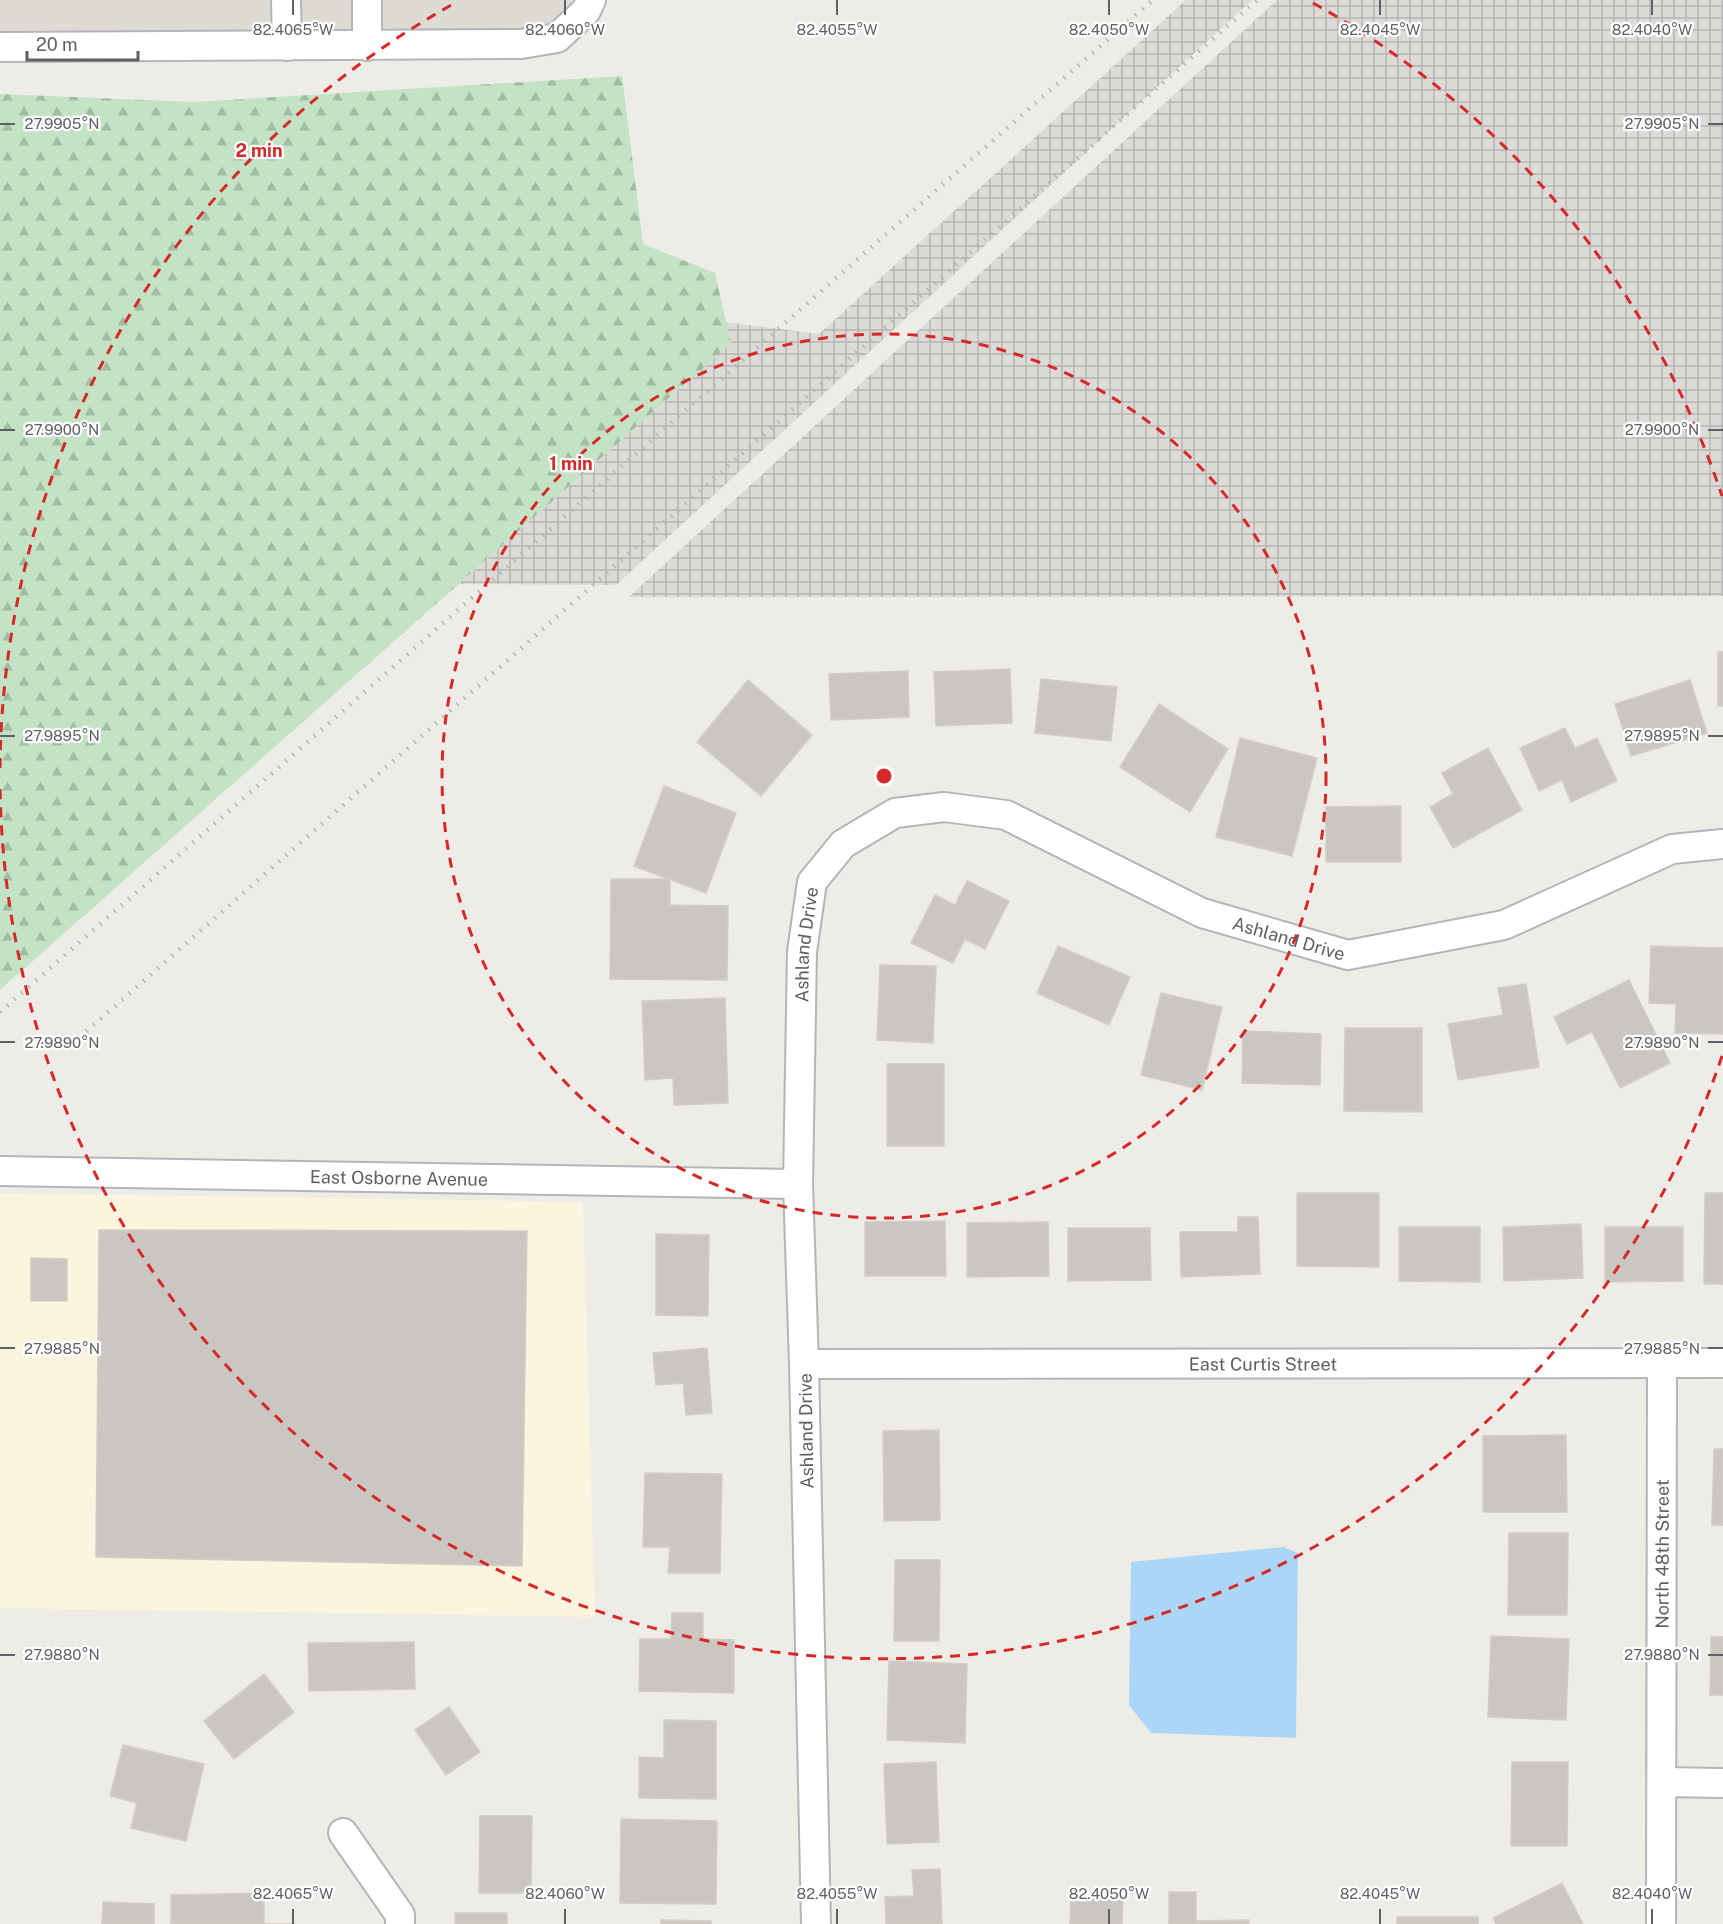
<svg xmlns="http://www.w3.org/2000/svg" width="1723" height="1924" font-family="'Public Sans',sans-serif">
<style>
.commercial{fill:#fbf4de}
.industrial{fill:url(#industrial-grid)}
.education{fill:#dedbd4}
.forest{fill:url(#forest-firs)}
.water{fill:#acd6f7}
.building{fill:#cac7c2;stroke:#d2cec4;stroke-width:1.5}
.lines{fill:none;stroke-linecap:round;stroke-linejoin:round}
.street-casing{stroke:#b3b5b9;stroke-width:32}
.street{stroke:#fff;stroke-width:28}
.rail{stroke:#b3b4b5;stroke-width:4.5;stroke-dasharray:1.5 8;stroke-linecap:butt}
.ticks{fill:none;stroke:#5d6065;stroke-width:2}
.ring{fill:none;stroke:#d62828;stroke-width:3;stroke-dasharray:10 8}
.labels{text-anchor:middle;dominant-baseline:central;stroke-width:4.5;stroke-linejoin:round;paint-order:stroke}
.street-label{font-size:18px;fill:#5d6065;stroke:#fff}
.ticks-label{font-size:15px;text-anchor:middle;fill:#5d6065;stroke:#fff;stroke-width:4.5;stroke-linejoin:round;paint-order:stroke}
.centre{fill:#d62828;stroke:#fff;stroke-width:3}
.ring-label{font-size:18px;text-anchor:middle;font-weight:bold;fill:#d62828;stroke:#fff;stroke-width:4.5;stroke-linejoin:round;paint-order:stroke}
</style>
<defs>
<pattern id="industrial-grid" width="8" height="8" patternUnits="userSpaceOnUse" patternTransform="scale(1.5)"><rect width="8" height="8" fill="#dddbd8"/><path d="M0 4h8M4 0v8" fill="none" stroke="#b6b5b3"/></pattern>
<pattern id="forest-firs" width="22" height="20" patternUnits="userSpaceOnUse" patternTransform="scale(1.5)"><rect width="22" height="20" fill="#c4e3c5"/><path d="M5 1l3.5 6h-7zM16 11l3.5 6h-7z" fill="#a2bba4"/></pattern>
</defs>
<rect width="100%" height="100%" fill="#eeece6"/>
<path class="commercial" d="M 0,1193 L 583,1202 L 595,1617 L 0,1608 Z"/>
<path class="industrial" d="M 1186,0 L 1252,0 L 616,585 L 459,584 L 731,343 L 726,322 L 819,334 Z
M 1277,0 L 1723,0 L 1723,596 L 629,597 Z"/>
<path class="education" d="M 0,0 L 591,0 L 557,38 L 0,47 Z"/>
<path class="forest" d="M 622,76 L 643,244 L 715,273 L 731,343 L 0,990 L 0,94 L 194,102 Z"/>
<path class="water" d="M 1283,1547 L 1298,1553 L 1296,1738 L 1151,1733 L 1129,1705 L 1131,1562 Z"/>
<path class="building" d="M 1718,652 L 1723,652 L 1723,706 L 1718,706 Z
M 1010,669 L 1012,723 L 936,726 L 934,672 Z
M 908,671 L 909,717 L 831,720 L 829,674 Z
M 1041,679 L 1117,687 L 1111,741 L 1035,733 Z
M 748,680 L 812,735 L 761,796 L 697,742 Z
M 1690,680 L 1707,733 L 1631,756 L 1615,704 Z
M 1159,704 L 1228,749 L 1190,812 L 1120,767 Z
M 1565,728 L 1575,748 L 1597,738 L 1617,781 L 1571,802 L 1562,780 L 1539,791 L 1520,748 Z
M 1240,738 L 1317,758 L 1292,856 L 1216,837 Z
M 1488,748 L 1522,810 L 1453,848 L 1430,807 L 1453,794 L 1442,773 Z
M 664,786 L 736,813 L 706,893 L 634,866 Z
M 1401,806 L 1401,862 L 1326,862 L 1326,807 Z
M 611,879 L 670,879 L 670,905 L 728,906 L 727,980 L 610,979 Z
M 967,881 L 1009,901 L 985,949 L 965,939 L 953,963 L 911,943 L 935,895 L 955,905 Z
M 1058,946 L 1130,977 L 1109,1025 L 1037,993 Z
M 1651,946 L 1723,948 L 1723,1034 L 1675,1033 L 1676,1004 L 1649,1003 Z
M 880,965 L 936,966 L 933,1043 L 877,1040 Z
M 1629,980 L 1670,1063 L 1620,1088 L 1592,1032 L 1567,1044 L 1554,1017 Z
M 1526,984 L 1539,1067 L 1458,1080 L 1448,1024 L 1503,1015 L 1498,988 Z
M 1161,993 L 1222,1007 L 1202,1090 L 1141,1075 Z
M 725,998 L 728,1103 L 674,1105 L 673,1078 L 645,1080 L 642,1001 Z
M 1345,1028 L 1422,1028 L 1422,1112 L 1344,1111 Z
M 1243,1031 L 1321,1034 L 1320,1085 L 1242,1083 Z
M 887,1064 L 944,1064 L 944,1146 L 887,1146 Z
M 1297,1193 L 1379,1193 L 1379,1267 L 1297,1266 Z
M 1705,1193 L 1723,1193 L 1723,1284 L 1704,1284 Z
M 1238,1217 L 1258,1217 L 1260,1274 L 1181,1277 L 1180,1232 L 1238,1232 Z
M 945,1221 L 946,1276 L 865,1276 L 865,1222 Z
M 1048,1222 L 1049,1276 L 967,1277 L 967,1223 Z
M 1581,1224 L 1583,1278 L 1504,1281 L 1503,1227 Z
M 1399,1227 L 1480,1227 L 1480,1282 L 1399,1281 Z
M 1605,1227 L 1683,1227 L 1683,1281 L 1605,1282 Z
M 1068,1228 L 1150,1228 L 1151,1280 L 1068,1281 Z
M 99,1230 L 527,1231 L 522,1566 L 96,1557 Z
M 656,1234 L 709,1235 L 708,1316 L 656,1315 Z
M 31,1258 L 67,1259 L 67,1301 L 31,1301 Z
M 707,1348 L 712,1413 L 686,1415 L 683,1383 L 656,1385 L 653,1353 Z
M 939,1430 L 940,1520 L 884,1521 L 883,1431 Z
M 1566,1435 L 1567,1512 L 1483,1512 L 1483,1436 Z
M 1714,1449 L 1723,1449 L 1723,1525 L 1712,1525 Z
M 645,1473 L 722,1474 L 720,1573 L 668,1573 L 670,1547 L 643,1547 Z
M 1509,1533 L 1568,1533 L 1567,1615 L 1508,1615 Z
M 895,1560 L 940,1560 L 939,1641 L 894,1641 Z
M 672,1613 L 703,1613 L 703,1639 L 734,1640 L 734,1693 L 639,1691 L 640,1639 L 671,1639 Z
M 1491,1636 L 1569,1639 L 1566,1720 L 1488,1717 Z
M 1711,1637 L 1723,1637 L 1723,1695 L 1710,1695 Z
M 414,1642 L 415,1689 L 309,1691 L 308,1643 Z
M 889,1661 L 967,1664 L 965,1743 L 887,1740 Z
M 264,1674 L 294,1712 L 234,1759 L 204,1721 Z
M 449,1707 L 480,1752 L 446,1775 L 415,1730 Z
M 664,1720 L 716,1721 L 716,1799 L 639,1798 L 639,1757 L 664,1758 Z
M 123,1745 L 204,1764 L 186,1841 L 131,1828 L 137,1803 L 110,1796 Z
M 936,1762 L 939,1842 L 887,1844 L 884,1764 Z
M 1512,1762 L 1568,1762 L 1567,1846 L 1511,1846 Z
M 480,1816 L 532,1816 L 531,1893 L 479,1893 Z
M 621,1819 L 717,1821 L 716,1904 L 620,1903 Z
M 940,1869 L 942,1924 L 886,1924 L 885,1897 L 914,1896 L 912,1870 Z
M 1562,1883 L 1583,1924 L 1496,1924 L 1493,1918 Z
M 1169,1892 L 1196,1892 L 1196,1921 L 1249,1920 L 1249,1924 L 1169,1924 Z
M 264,1893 L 264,1924 L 295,1924 L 171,1924 L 171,1895 Z
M 1071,1897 L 1123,1897 L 1122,1924 L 1070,1924 Z
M 103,1902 L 154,1904 L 154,1924 L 102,1924 Z
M 455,1913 L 507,1913 L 507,1924 L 455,1924 Z
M 1397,1917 L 1478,1917 L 1478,1924 L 1397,1924 Z
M 661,1920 L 711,1921 L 711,1924 L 661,1924 Z"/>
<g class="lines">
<g class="street-casing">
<g id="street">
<path d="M 286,0 L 287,46"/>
<path d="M 367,46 L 367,0"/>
<path d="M 0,47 L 521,44 L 557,38 L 586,11 L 591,0"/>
<path id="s1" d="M 0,1171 L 798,1184"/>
<path id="s2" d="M 804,1364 L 1723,1363"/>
<path d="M 1662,1782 L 1723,1783"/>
<path d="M 343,1833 L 400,1915 L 400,1924"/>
<path id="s3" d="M 816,1924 L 804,1364 L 798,1184 L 802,952 L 812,882 L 843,844 L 895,813 L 944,807 L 1006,815 L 1202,913 L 1348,955 L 1504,925 L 1672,849 L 1723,844"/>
<path id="s4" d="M 1661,1924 L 1662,1363"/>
</g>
</g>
<use href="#street" class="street"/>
<path class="rail" d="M 0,1012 L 1153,0
M 72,1044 L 1257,0"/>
</g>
<path class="ticks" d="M 293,0 L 293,15M 565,0 L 565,15M 837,0 L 837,15M 1109,0 L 1109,15M 1380,0 L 1380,15M 1652,0 L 1652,15M 0,124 L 15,124M 1708,124 L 1723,124M 0,430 L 15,430M 1708,430 L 1723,430M 0,736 L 15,736M 1708,736 L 1723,736M 0,1042 L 15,1042M 1708,1042 L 1723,1042M 0,1348 L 15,1348M 1708,1348 L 1723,1348M 0,1655 L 15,1655M 1708,1655 L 1723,1655M 293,1909 L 293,1924M 565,1909 L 565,1924M 837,1909 L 837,1924M 1109,1909 L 1109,1924M 1380,1909 L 1380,1924M 1652,1909 L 1652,1924"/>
<g class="ring">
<circle cx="884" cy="776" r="442"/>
<path d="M1722 1056A884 884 0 0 1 0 784M0 768A884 884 0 0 1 455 3M1313 3A884 884 0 0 1 1722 496"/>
</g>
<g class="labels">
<g class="street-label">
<text stroke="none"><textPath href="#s3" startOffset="1574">Ashland Drive</textPath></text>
<text stroke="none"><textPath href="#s3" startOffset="980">Ashland Drive</textPath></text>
<text stroke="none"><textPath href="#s1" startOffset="399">East Osborne Avenue</textPath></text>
<text stroke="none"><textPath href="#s2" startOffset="459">East Curtis Street</textPath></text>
<text transform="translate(806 1431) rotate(-91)">Ashland Drive</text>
<text stroke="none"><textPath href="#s4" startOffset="370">North 48th Street</textPath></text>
</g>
</g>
<g class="ticks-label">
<text x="293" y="35">82.4065°W</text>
<text x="565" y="35">82.4060°W</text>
<text x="837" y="35">82.4055°W</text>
<text x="1109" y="35">82.4050°W</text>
<text x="1380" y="35">82.4045°W</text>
<text x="1652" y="35">82.4040°W</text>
<text x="62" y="129">27.9905°N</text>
<text x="1662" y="129">27.9905°N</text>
<text x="62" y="435">27.9900°N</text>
<text x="1662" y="435">27.9900°N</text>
<text x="62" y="741">27.9895°N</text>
<text x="1662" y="741">27.9895°N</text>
<text x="62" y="1048">27.9890°N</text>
<text x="1662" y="1048">27.9890°N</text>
<text x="62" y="1354">27.9885°N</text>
<text x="1662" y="1354">27.9885°N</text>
<text x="62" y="1660">27.9880°N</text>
<text x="1662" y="1660">27.9880°N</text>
<text x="293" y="1899">82.4065°W</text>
<text x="565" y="1899">82.4060°W</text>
<text x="837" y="1899">82.4055°W</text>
<text x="1109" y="1899">82.4050°W</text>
<text x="1380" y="1899">82.4045°W</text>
<text x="1652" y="1899">82.4040°W</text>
</g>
<circle cx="884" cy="776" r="9" class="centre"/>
<g class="ring-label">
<text x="259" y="157">2 min</text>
<text x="571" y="470">1 min</text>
</g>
<path d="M27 51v9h111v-9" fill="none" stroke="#5d6065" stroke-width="3"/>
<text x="36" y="51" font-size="18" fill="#5d6065" stroke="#ffffff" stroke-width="4.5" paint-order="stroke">20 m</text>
</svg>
